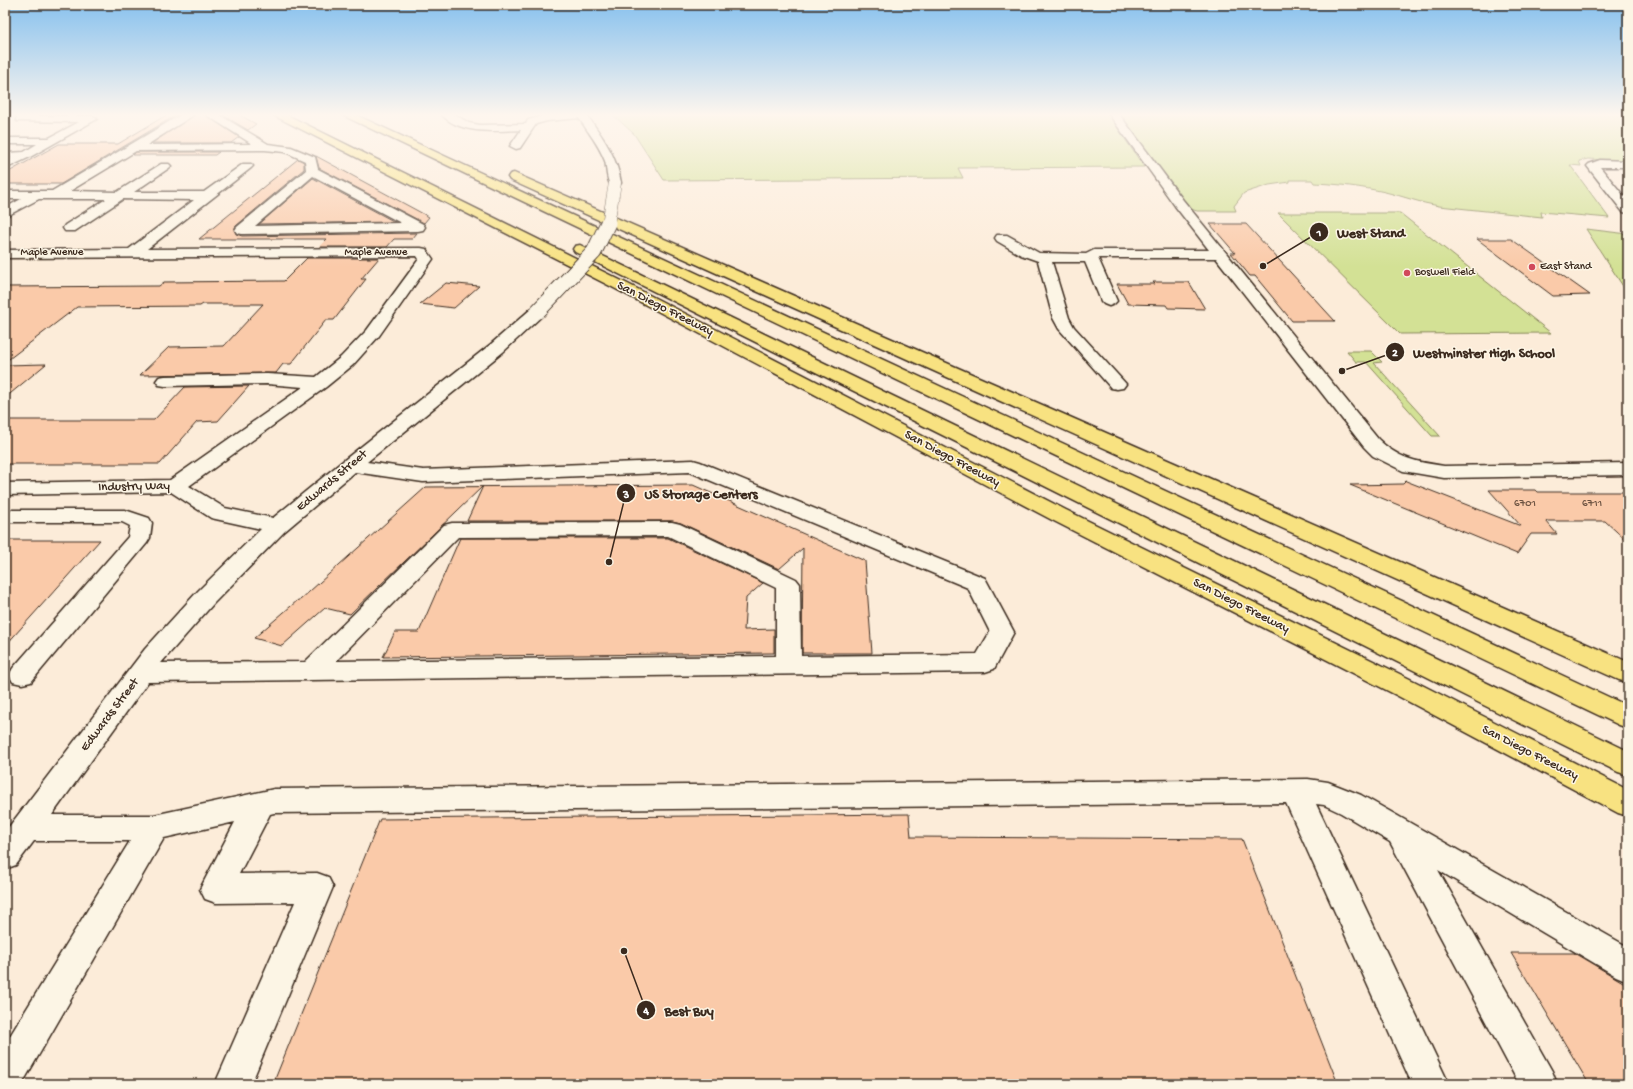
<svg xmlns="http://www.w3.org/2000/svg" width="1633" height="1089" font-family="'Gochi Hand',sans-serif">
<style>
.green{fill:#d3e195;stroke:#87865a}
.building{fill:#facaa9;stroke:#3b2a1e}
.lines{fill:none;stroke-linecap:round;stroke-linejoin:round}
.minor-casing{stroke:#3b2a1e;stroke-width:3}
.highway-casing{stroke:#3b2a1e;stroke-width:3}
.minor{fill:#fcf5e5;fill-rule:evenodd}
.highway{fill:#f8e281;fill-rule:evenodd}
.minor-bridge-far1-casing{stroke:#3b2a1e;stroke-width:13;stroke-linecap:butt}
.minor-bridge-casing{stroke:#3b2a1e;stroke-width:17;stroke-linecap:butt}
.minor-bridge-far1{stroke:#fcf5e5;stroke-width:12}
.minor-bridge{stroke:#fcf5e5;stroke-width:15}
.poi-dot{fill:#d1495b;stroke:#fcf5e5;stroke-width:1.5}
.labels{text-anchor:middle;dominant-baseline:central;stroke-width:3;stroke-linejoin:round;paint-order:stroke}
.far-street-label{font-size:11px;fill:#3b2a1e;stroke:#fcf5e5}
.far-poi-label{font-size:11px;fill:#3b2a1e;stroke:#fcf5e5;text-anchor:start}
.number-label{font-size:11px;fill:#6b5241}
.street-label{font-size:13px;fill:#3b2a1e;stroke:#fcf5e5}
.leader{fill:none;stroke:#3b2a1e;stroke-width:1.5}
.callout-dot{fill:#3b2a1e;stroke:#fcf5e5;stroke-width:1.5}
.mark-label{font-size:12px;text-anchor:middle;font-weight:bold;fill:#fff}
.callout-label{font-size:14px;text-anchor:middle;font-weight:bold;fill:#3b2a1e;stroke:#fcf5e5;stroke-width:3;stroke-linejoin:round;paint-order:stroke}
</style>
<rect width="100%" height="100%" fill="#fcecd9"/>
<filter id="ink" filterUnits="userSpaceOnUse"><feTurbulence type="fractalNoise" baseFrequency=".025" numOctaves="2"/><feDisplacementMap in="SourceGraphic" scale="8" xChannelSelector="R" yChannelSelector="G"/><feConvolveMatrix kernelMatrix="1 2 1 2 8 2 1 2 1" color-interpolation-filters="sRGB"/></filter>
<g filter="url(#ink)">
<path class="green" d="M 612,114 L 1108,114 L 1144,167 L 958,168 L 963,178 L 664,180 L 634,134 Z
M 1119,114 L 1628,114 L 1628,161 L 1588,159 L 1579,161 L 1581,166 L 1570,165 L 1609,218 L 1541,212 L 1542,217 L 1439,206 C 1420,203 1403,196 1385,192 C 1362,187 1338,184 1314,183 L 1312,180 L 1290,180 L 1290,182 L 1269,185 L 1244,193 L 1234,206 L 1236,211 L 1197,211 L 1188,208 Z
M 1278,213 L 1400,213 L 1551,333 L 1400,334 Z
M 1586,229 L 1628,234 L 1628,294 Z
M 1347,351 L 1371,351 L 1382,362 L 1374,363 L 1440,436 L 1432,436 L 1366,362 L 1356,362 Z"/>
<path class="building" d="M 168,114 L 178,114 L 61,184 L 5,184 L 5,174 L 59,144 L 118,144 Z
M 196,114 L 204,114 L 239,137 L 231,143 L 152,143 Z
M 221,114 L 238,114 L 256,124 L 248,130 Z
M 136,152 L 219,152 L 215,155 L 133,155 Z
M 316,156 L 429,217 L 424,223 L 319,168 Z
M 298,159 L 304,162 L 304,169 L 236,226 L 234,229 L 236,234 L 242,236 L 417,233 L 412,239 L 394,239 L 387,247 L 319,247 L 327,239 L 199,239 Z
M 313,178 L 395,222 L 259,224 Z
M 1210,224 L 1246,224 L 1335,321 L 1292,321 L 1255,276 L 1250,276 L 1231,253 L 1235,253 Z
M 1477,239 L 1511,239 L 1590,295 L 1553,296 Z
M 307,258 L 379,258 L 361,279 L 366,279 L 334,320 L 326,320 L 291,364 L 283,364 L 276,373 L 140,375 L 169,347 L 224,346 L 263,304 L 203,304 L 200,306 L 77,307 L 5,362 L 5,287 L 159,286 L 164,282 L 284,281 Z
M 1153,282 L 1189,282 L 1205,309 L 1168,308 L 1166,305 L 1128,304 L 1117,284 L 1155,284 Z
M 446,283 L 479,286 L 454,308 L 420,304 Z
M 46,364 L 5,398 L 5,365 Z
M 249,386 L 218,421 L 197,422 L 160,464 L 5,464 L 5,420 L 154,420 L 185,387 Z
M 1406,481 L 1521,526 L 1489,490 L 1535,490 L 1537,492 L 1628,492 L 1628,542 L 1605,521 L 1546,521 L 1557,534 L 1531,534 L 1517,554 L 1350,485 L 1403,484 Z
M 693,485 L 865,561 L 872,653 L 802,653 L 803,548 L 779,569 L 681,523 L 672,521 L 467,521 L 483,486 L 350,614 L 325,608 L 282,646 L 254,638 L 298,600 L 300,600 L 426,487 Z
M 460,538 L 668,538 L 763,583 L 746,598 L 744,630 L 774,629 L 774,653 L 383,657 L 395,632 L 419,632 Z
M 5,540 L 100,540 L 5,646 Z
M 909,814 L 911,837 L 1242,839 L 1338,1084 L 273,1084 L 380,819 Z
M 1511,953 L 1574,953 L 1628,985 L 1628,1084 L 1589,1084 Z"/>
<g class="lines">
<g class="minor-casing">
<path id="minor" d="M 182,114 L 195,114 L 147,145 L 252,144 L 205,114 L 218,114 L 268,144 L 291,147 L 315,157 L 318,169 L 423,224 L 425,227 L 423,230 L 418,231 L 242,234 L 237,233 L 235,230 L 237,227 L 306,170 L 305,161 L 285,152 L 265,150 L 136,151 L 70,191 L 117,192 L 161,164 L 169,164 L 171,166 L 169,168 L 134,192 L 204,192 L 243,164 L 251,164 L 253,166 L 251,168 L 147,249 L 421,248 L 426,249 L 433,259 L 379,336 L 353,365 L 326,387 L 189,486 L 225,508 L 273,518 L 343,461 L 491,344 L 532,308 L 538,306 L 544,308 L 546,311 L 544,314 L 503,352 L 367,462 L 423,470 L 693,460 L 700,462 L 985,578 L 1014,632 L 994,669 L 985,672 L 148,682 L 52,815 L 154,815 L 274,789 L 1308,779 L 1328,782 L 1361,795 L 1628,947 L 1628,981 L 1616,976 L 1438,870 L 1552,1071 L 1557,1084 L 1519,1084 L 1390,842 L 1341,813 L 1324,805 L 1316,804 L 1449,1084 L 1412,1084 L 1286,803 L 274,813 L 270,814 L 239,874 L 317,873 L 328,877 L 333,887 L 251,1084 L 215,1084 L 295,902 L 216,903 L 205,899 L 200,889 L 235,822 L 164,838 L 22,1084 L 5,1084 L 5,1044 L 130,841 L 34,841 L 16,865 L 5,869 L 5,832 L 145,649 L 198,591 L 261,529 L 211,518 L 171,492 L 5,495 L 5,483 L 170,480 L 303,387 L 267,384 L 165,386 L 159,385 L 156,381 L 159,377 L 165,376 L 267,374 L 316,377 L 341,357 L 367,330 L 419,259 L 417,256 L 5,258 L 5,250 L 129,249 L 194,200 L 123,199 L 75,231 L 65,231 L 63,228 L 65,225 L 106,199 L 39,199 L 5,217 L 5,208 L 21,199 L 5,199 L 5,191 L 52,191 ZM 313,176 L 401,223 L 255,226 ZM 355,472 L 423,482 L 690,472 L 968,588 L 990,632 L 977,654 L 801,656 L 800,584 L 796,579 L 680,524 L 672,522 L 452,523 L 444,525 L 305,662 L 161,663 L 214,603 L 285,531 ZM 668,536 L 776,588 L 776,656 L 336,661 L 458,537 Z
M 441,114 L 454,114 L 469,123 L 480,125 L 526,124 L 528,120 L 546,115 L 586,114 C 602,136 617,156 621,183 L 619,186 L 611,186 C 606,179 607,169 605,161 C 599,145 588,132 579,118 L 547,121 L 536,124 L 520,148 L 516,149 L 510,146 L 521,130 C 496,131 460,135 441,114 Z
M 1109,114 L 1119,114 L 1183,200 L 1378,439 C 1398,459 1417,462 1444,466 L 1628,463 L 1628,475 L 1444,478 L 1403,471 L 1373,456 L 1364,447 L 1216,258 L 1098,258 L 1117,301 L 1114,304 L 1109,306 L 1104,304 L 1101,301 L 1085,262 L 1052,262 L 1069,318 L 1074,327 L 1126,384 L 1123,388 L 1117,389 L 1111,388 L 1059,329 L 1053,318 L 1038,261 L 1021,255 L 997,241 L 995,238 L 997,235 L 1007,235 L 1039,253 L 1086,254 L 1094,250 L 1209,250 L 1175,206 Z
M 21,116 L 92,116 L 97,119 L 30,157 L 5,169 L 5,161 L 11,158 L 6,155 L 8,153 L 24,152 L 37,144 L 5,144 L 5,138 L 49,138 L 79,122 L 17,121 L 16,119 L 17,117 Z
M 1600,160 L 1628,161 L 1628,167 L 1600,167 L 1628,201 L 1628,213 L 1623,212 L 1587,166 L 1589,164 Z
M 5,510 L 125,510 L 149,518 L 152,523 L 150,538 L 147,543 L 31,682 L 22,684 L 13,682 L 9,675 L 13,668 L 128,537 L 130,526 L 122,522 L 5,522 Z"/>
</g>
<g class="highway-casing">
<path id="highway" d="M 271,114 L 285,114 L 622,281 L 1066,510 L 1416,682 L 1628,790 L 1628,816 L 1618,813 L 1398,696 L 1052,520 L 612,287 Z
M 340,114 L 354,114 L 1628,706 L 1628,728 L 1619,725 Z
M 514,173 L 1628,662 L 1628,682 L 1619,680 L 510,180 L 508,177 L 510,174 Z
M 580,245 L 1628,751 L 1628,775 L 1618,772 L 575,252 L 573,249 L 575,246 Z"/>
</g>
<use href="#minor" class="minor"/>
<use href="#highway" class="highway"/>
<g class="minor-bridge-far1-casing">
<path id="minor-bridge-far1" d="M 608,224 L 615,183"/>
</g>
<g class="minor-bridge-casing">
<path id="minor-bridge" d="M 538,311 L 594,252 L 608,223"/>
</g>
<use href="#minor-bridge-far1" class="minor-bridge-far1"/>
<use href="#minor-bridge" class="minor-bridge"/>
</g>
</g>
<linearGradient id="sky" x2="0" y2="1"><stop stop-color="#87c1ee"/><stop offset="0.43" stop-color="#fef6ee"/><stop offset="1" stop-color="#fef6ee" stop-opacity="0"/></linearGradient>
<rect width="1633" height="267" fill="url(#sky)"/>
<g class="poi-dot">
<circle cx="1532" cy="267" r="4"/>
<circle cx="1407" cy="273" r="4"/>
</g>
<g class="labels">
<g class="far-street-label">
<text x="52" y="253">Maple Avenue</text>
<text x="376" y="253">Maple Avenue</text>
</g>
<g class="far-poi-label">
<text x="1540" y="267">East Stand</text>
<text x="1415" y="273">Boswell Field</text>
</g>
<g class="number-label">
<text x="1525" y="504">6701</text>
<text x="1592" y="504">6711</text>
</g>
<g class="street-label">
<text transform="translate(665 309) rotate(27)">San Diego Freeway</text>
<text transform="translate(952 459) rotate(28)">San Diego Freeway</text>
<text transform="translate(332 481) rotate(-40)">Edwards Street</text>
<text transform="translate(134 487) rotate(-1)">Industry Way</text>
<text transform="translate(1241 606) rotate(27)">San Diego Freeway</text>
<text transform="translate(110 715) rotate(-53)">Edwards Street</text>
<text transform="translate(1530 753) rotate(27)">San Diego Freeway</text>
</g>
</g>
<path class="leader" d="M1263 266L1319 232M1342 371L1395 352M609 562L626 493M624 951L646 1010"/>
<g class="callout-dot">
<circle cx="1263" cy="266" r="4"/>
<circle cx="1342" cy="371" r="4"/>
<circle cx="609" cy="562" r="4"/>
<circle cx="624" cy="951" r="4"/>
<circle cx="1319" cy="232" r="10"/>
<circle cx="1395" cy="352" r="10"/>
<circle cx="626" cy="493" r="10"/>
<circle cx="646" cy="1010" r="10"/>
</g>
<g class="mark-label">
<text x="1319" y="236">1</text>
<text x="1395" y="356">2</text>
<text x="626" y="498">3</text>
<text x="646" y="1014">4</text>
</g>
<g class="callout-label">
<text x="1371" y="237">West Stand</text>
<text x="1484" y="357">Westminster High School</text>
<text x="701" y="498">US Storage Centers</text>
<text x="689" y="1015">Best Buy</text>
</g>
<rect width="1633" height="1089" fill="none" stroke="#fcf5e5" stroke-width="20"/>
<rect x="10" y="10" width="1613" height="1069" fill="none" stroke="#3b2a1e" stroke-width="1.5" filter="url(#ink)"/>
</svg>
